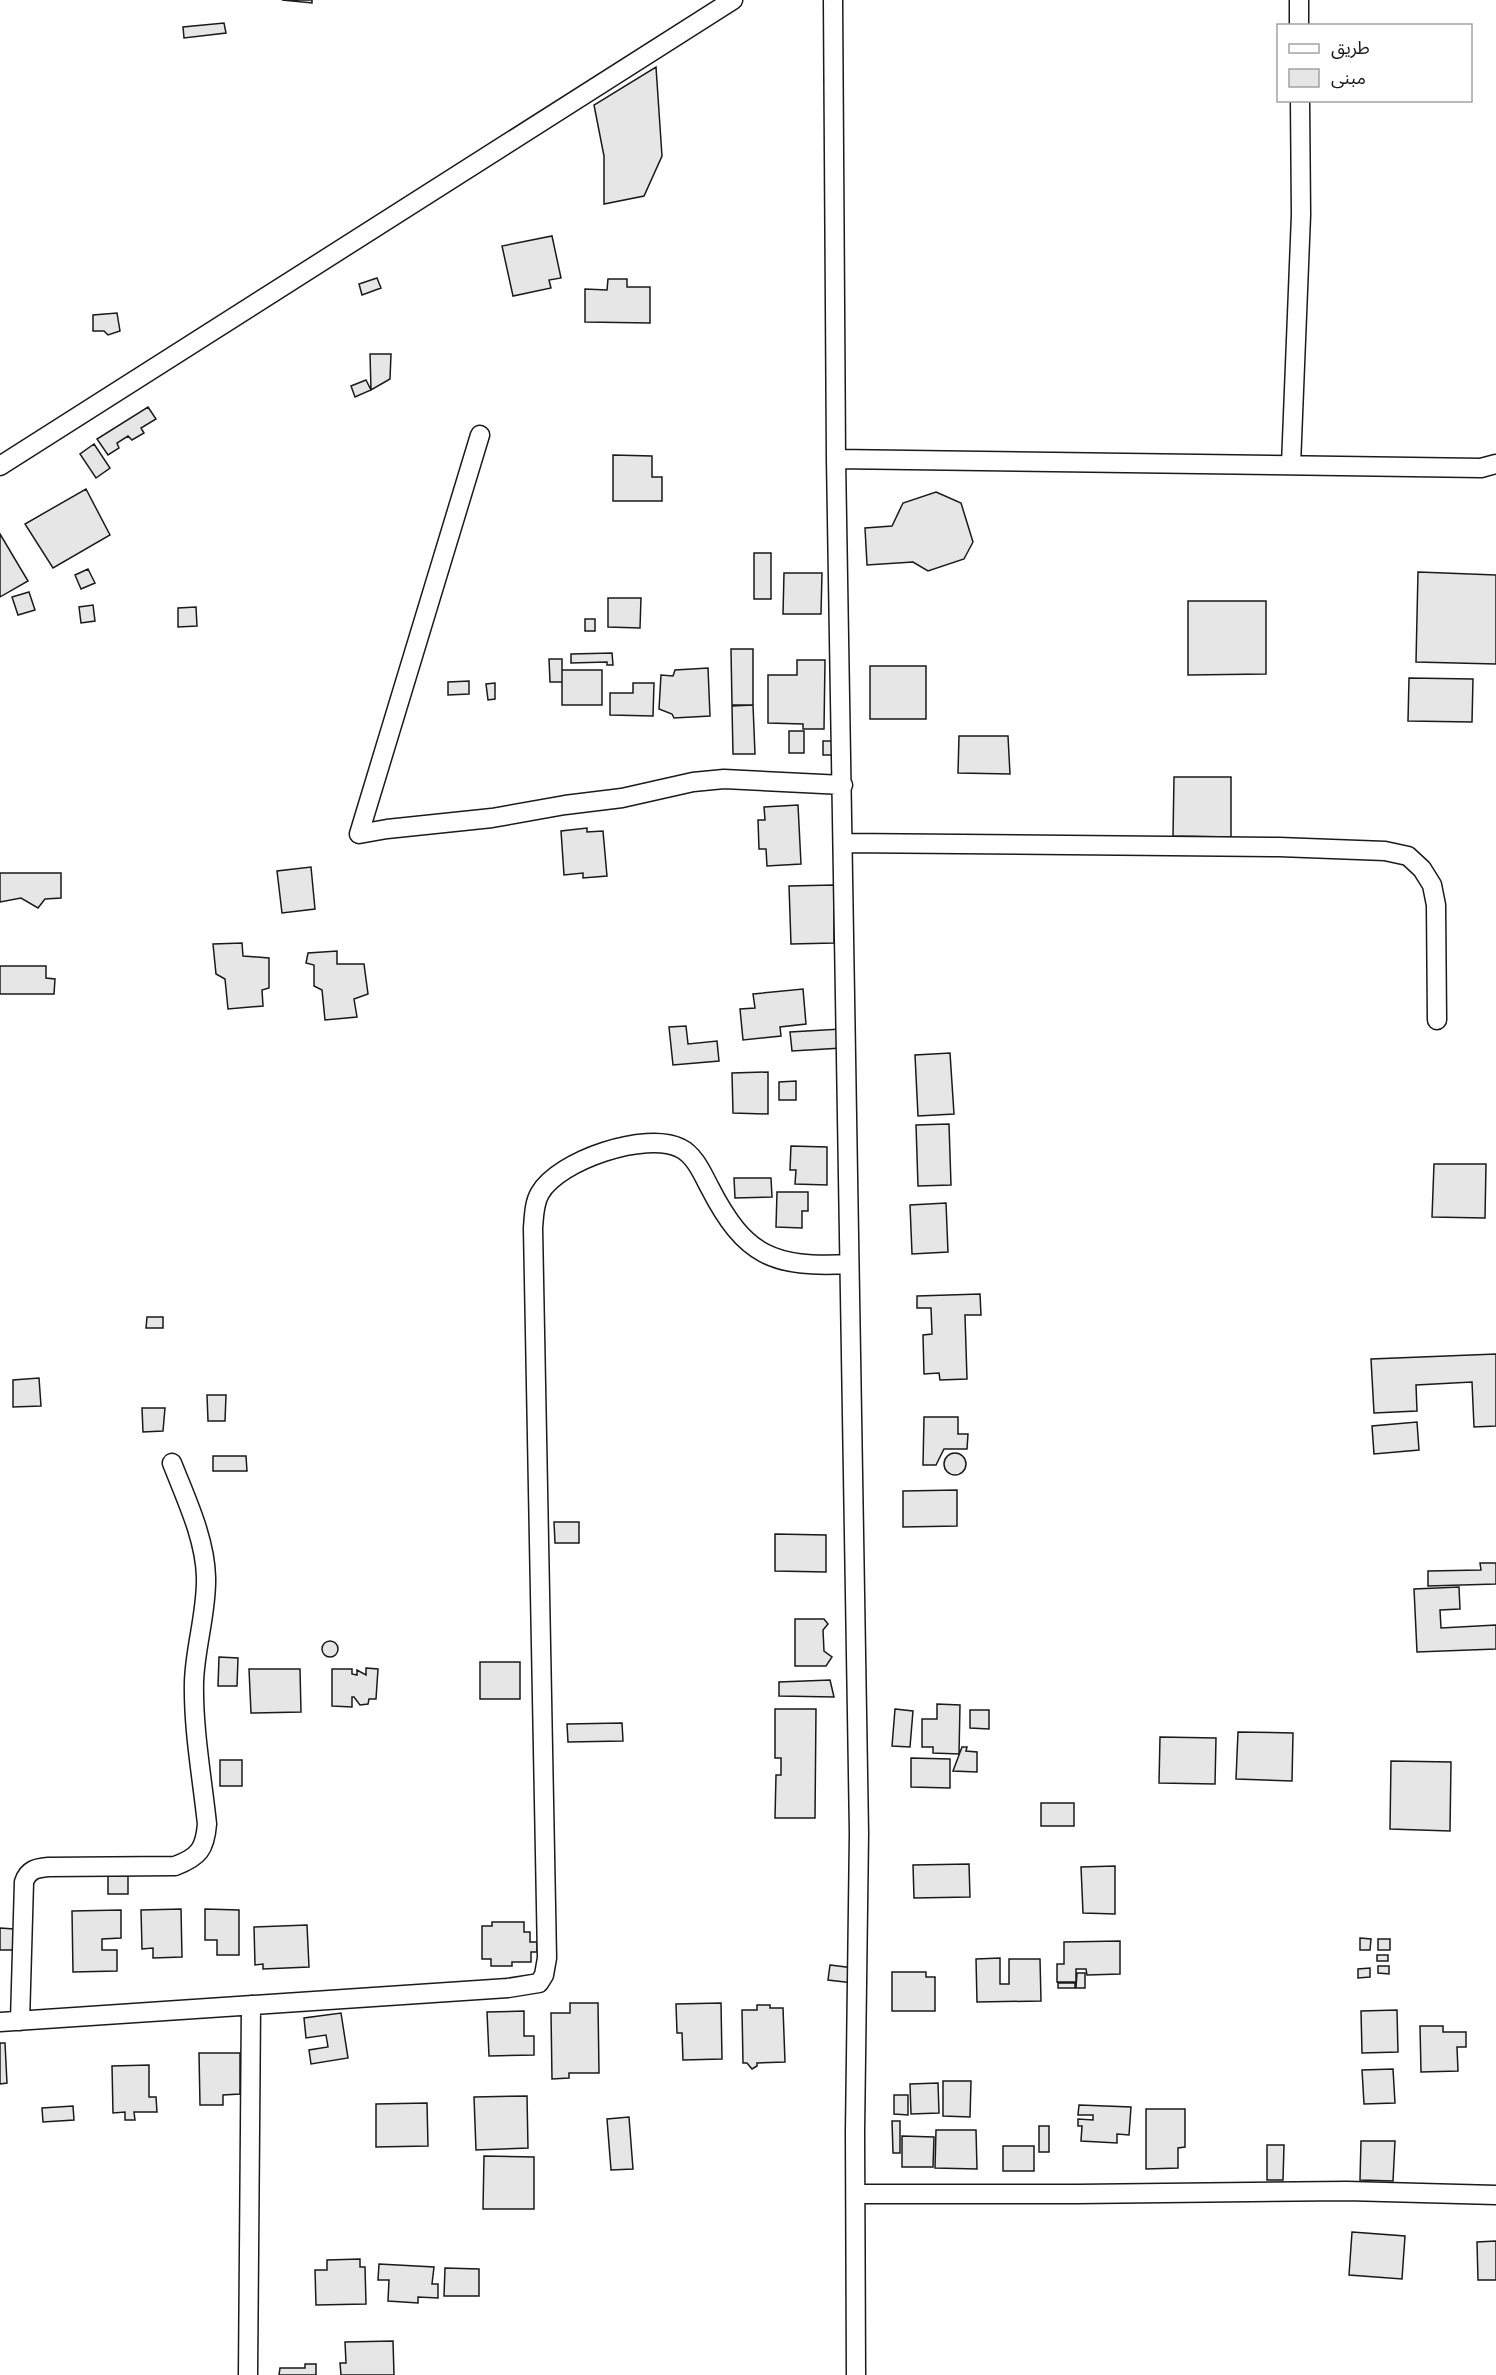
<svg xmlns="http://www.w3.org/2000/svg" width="1496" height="2375" font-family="'Varela Round','Noto Sans Arabic',sans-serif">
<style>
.building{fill:#e6e6e6;stroke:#1a1a1a;stroke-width:1.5}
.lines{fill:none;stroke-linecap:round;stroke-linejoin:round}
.street-casing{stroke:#1a1a1a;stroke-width:21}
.street{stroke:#fff;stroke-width:18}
</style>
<rect width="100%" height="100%" fill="#fff"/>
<path class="building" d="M 282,0 L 312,0 L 312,3 Z
M 224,23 L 226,33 L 184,38 L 183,27 Z
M 656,67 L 662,156 L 644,196 L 604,204 L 604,156 L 594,105 Z
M 552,236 L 561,278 L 549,280 L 551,288 L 513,296 L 502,246 Z
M 377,278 L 381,288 L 362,295 L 359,284 Z
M 608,279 L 627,279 L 627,287 L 650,287 L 650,323 L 585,322 L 585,289 L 607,290 Z
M 117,313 L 120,331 L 108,335 L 104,331 L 93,331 L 93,315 Z
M 370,354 L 391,354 L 390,379 L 371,390 Z
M 366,380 L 371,390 L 355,397 L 351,386 Z
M 148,407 L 156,419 L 141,428 L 144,433 L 132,440 L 128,436 L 117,443 L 119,448 L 108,455 L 97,439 Z
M 94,444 L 110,468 L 96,478 L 80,454 Z
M 613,455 L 652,456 L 652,477 L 662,477 L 662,501 L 613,501 Z
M 86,489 L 110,535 L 53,568 L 25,524 Z
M 936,492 L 961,503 L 973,542 L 964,559 L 928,571 L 913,562 L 867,565 L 865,528 L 892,526 L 903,503 Z
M 0,534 L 28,581 L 0,597 Z
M 754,553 L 771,553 L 771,599 L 754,599 Z
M 88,569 L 95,583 L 81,589 L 75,575 Z
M 1418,572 L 1496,575 L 1496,664 L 1416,662 Z
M 784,573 L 822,573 L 821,614 L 783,614 Z
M 29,592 L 35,610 L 18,615 L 12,597 Z
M 608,598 L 641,598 L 640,628 L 608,627 Z
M 1188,601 L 1266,601 L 1266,674 L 1188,675 Z
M 93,605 L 95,621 L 81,623 L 79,607 Z
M 196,607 L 197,626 L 178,627 L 178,608 Z
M 585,619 L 595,619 L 595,631 L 585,631 Z
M 731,649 L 753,649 L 753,705 L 732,705 Z
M 612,653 L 613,665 L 607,665 L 607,662 L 571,663 L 571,654 Z
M 549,659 L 562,659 L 562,682 L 550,682 Z
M 797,660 L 825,660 L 824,729 L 803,729 L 803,724 L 768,723 L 768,675 L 797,675 Z
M 870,666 L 926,666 L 926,719 L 870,719 Z
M 708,668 L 710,716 L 674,718 L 672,714 L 659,709 L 661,675 L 673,676 L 675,670 Z
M 562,670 L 602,670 L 602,705 L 562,705 Z
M 1409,678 L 1473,679 L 1472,722 L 1408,721 Z
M 469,681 L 469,694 L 448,695 L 448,682 Z
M 495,683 L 495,699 L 488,700 L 486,684 Z
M 633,683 L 654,683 L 653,716 L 610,715 L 610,693 L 633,693 Z
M 753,705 L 755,754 L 733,754 L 732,706 Z
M 789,731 L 804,731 L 804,753 L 789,753 Z
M 959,736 L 1008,736 L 1010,774 L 958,773 Z
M 823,741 L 835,741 L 835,755 L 823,755 Z
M 1174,777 L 1231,777 L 1231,837 L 1173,836 Z
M 798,805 L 801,864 L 767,866 L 766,849 L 759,849 L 758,820 L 765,820 L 764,807 Z
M 587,828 L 587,832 L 603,831 L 607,876 L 583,878 L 583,873 L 564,875 L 561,831 Z
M 311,867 L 315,909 L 282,913 L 277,871 Z
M 0,873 L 61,873 L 61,898 L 45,899 L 38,908 L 21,898 L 0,902 Z
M 834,885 L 834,943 L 791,944 L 789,886 Z
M 242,943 L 243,956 L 269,958 L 269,988 L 262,990 L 263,1006 L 228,1009 L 225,979 L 216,974 L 213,944 Z
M 337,951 L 337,964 L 364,964 L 368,994 L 354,999 L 357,1017 L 325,1020 L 322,990 L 314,986 L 314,965 L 306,963 L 308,953 Z
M 0,966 L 46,966 L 46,978 L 55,979 L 54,994 L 0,994 Z
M 803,989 L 806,1024 L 780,1027 L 781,1036 L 743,1040 L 740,1009 L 755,1008 L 753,994 Z
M 686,1026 L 688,1044 L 717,1041 L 719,1061 L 673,1065 L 669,1027 Z
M 841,1029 L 842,1048 L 792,1051 L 790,1032 Z
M 950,1053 L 954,1114 L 918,1116 L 915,1055 Z
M 768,1072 L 768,1114 L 733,1113 L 732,1073 Z
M 796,1081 L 796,1100 L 779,1100 L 779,1082 Z
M 949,1124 L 951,1185 L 918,1186 L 916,1125 Z
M 791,1146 L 827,1147 L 827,1185 L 795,1184 L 796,1170 L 790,1170 Z
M 1434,1164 L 1486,1164 L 1485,1218 L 1432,1217 Z
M 734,1178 L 771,1178 L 772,1197 L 735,1198 Z
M 777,1192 L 808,1192 L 808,1211 L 802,1211 L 802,1228 L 776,1227 Z
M 946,1203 L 948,1252 L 912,1254 L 910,1205 Z
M 980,1294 L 981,1315 L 965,1315 L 967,1379 L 940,1380 L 939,1373 L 924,1374 L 923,1335 L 932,1334 L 931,1308 L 917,1308 L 917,1296 Z
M 147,1317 L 163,1317 L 163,1328 L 146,1328 Z
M 1496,1354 L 1496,1426 L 1474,1427 L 1472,1382 L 1416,1385 L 1417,1411 L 1374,1413 L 1371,1359 Z
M 39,1378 L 41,1406 L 13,1407 L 13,1380 Z
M 207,1395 L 226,1395 L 225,1421 L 208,1421 Z
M 142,1408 L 165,1408 L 163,1431 L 143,1432 Z
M 924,1417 L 958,1417 L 958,1434 L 968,1434 L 967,1449 L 944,1449 L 936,1465 L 923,1465 Z
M 1417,1422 L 1419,1450 L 1374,1454 L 1372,1426 Z
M944 1464a11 11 0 1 1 22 0a11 11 0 1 1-22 0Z
M 213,1456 L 246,1456 L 247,1471 L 213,1471 Z
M 957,1490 L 957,1526 L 903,1527 L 903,1491 Z
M 554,1522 L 579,1522 L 579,1543 L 555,1543 Z
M 775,1534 L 826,1535 L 826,1572 L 775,1571 Z
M 1480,1563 L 1496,1563 L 1496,1584 L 1428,1586 L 1428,1571 L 1481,1570 Z
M 1459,1587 L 1460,1609 L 1440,1610 L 1441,1628 L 1496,1625 L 1496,1649 L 1417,1652 L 1414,1589 Z
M 795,1619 L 824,1619 L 828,1624 L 823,1630 L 824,1651 L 832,1657 L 826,1666 L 795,1666 Z
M322 1649a8 8 0 1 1 16 0a8 8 0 1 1-16 0Z
M 219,1657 L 238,1658 L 237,1686 L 218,1686 Z
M 480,1662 L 520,1662 L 520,1699 L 480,1699 Z
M 366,1668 L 378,1669 L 376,1699 L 369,1699 L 368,1704 L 360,1705 L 354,1697 L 352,1697 L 352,1707 L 332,1706 L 332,1669 L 352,1669 L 352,1674 L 357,1675 L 357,1670 L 366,1675 Z
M 249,1669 L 300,1669 L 301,1712 L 251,1713 Z
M 830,1680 L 834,1697 L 779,1696 L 779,1682 Z
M 937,1704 L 960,1705 L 959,1754 L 933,1753 L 933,1747 L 922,1747 L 922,1719 L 937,1719 Z
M 775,1709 L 816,1709 L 815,1818 L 775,1818 L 776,1775 L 781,1775 L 781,1758 L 775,1758 Z
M 895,1709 L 913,1711 L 910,1747 L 892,1746 Z
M 970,1710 L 989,1710 L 989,1729 L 970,1728 Z
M 622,1723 L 623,1741 L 568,1742 L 567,1724 Z
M 1238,1732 L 1293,1733 L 1292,1781 L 1236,1779 Z
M 1160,1737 L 1216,1738 L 1215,1784 L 1159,1783 Z
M 962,1747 L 967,1747 L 966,1751 L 977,1752 L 977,1772 L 953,1771 Z
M 911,1758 L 950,1759 L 950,1788 L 911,1787 Z
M 220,1760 L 242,1760 L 242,1786 L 220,1786 Z
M 1391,1761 L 1451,1762 L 1450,1831 L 1390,1829 Z
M 1041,1803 L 1074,1803 L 1074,1826 L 1041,1826 Z
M 969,1864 L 970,1897 L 914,1898 L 913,1865 Z
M 1115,1866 L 1115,1914 L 1083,1913 L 1081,1867 Z
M 108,1876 L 128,1876 L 128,1894 L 108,1894 Z
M 181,1909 L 182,1957 L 153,1958 L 153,1948 L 142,1949 L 141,1910 Z
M 205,1909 L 239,1910 L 239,1955 L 217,1955 L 217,1940 L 205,1940 Z
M 121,1910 L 121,1938 L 102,1939 L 102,1950 L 117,1950 L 117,1971 L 73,1972 L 72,1911 Z
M 492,1922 L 524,1922 L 524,1932 L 530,1932 L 530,1942 L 537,1942 L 537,1952 L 531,1952 L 531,1962 L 512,1962 L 512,1966 L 491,1966 L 491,1959 L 482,1959 L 482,1926 L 492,1926 Z
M 307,1925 L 309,1967 L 263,1969 L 263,1964 L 255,1965 L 254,1927 Z
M 0,1928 L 14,1929 L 13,1950 L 0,1950 Z
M 1360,1938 L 1371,1939 L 1370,1950 L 1360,1950 Z
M 1378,1939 L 1390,1939 L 1390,1950 L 1378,1950 Z
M 1120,1941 L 1120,1974 L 1087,1975 L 1086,1969 L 1076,1969 L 1076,1982 L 1057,1982 L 1057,1964 L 1064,1964 L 1064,1942 Z
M 1377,1955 L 1388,1955 L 1388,1961 L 1377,1961 Z
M 1000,1958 L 1000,1984 L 1009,1984 L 1009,1959 L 1040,1959 L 1041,2001 L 977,2002 L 976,1959 Z
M 830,1965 L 854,1968 L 853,1983 L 828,1980 Z
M 1378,1966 L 1389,1966 L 1389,1974 L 1378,1973 Z
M 1370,1968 L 1370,1977 L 1358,1978 L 1358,1969 Z
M 892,1972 L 926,1972 L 926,1977 L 935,1977 L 935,2011 L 892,2011 Z
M 1077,1973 L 1085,1973 L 1085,1988 L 1076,1988 Z
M 1058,1983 L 1075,1983 L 1075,1988 L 1058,1988 Z
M 570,2003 L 598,2003 L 599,2073 L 569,2073 L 569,2078 L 552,2079 L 551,2013 L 570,2013 Z
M 721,2003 L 722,2059 L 683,2060 L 682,2033 L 677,2033 L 676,2004 Z
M 757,2005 L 770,2005 L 770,2008 L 783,2008 L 785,2062 L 757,2063 L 757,2066 L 752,2069 L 747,2063 L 743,2063 L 742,2010 L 757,2010 Z
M 1397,2010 L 1398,2052 L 1362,2053 L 1361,2011 Z
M 524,2011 L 524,2036 L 534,2036 L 534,2055 L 489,2056 L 487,2012 Z
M 341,2013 L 348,2058 L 311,2064 L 309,2050 L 328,2047 L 326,2035 L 306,2038 L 304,2018 Z
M 1420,2026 L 1443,2026 L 1443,2032 L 1466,2032 L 1466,2047 L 1457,2047 L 1458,2071 L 1421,2072 Z
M 0,2043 L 5,2043 L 7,2083 L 0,2084 Z
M 199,2053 L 240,2053 L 240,2094 L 223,2095 L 223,2105 L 200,2105 Z
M 149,2065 L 149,2097 L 156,2097 L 157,2112 L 134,2112 L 135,2120 L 125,2120 L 125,2112 L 113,2113 L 112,2066 Z
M 1393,2069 L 1395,2103 L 1364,2104 L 1362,2070 Z
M 943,2081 L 971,2081 L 970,2117 L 943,2116 Z
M 938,2083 L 939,2113 L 911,2114 L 910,2084 Z
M 894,2095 L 908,2095 L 908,2115 L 894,2114 Z
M 527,2096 L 528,2148 L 476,2150 L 474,2097 Z
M 427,2103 L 428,2146 L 376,2147 L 376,2104 Z
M 1079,2105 L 1131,2107 L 1129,2135 L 1117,2134 L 1117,2143 L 1081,2141 L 1082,2126 L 1078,2126 L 1078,2119 L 1093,2120 L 1093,2115 L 1078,2115 Z
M 73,2106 L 74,2120 L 43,2122 L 42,2108 Z
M 1146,2109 L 1185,2109 L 1185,2147 L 1178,2148 L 1178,2168 L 1146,2169 Z
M 629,2117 L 633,2169 L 611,2170 L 607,2119 Z
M 892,2121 L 900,2121 L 900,2153 L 893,2153 Z
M 1039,2126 L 1049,2126 L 1049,2152 L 1039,2152 Z
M 936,2130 L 976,2130 L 977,2169 L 935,2168 Z
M 902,2136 L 934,2137 L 933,2167 L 902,2167 Z
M 1361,2141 L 1395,2141 L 1393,2181 L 1360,2180 Z
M 1267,2145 L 1284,2145 L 1283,2180 L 1267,2180 Z
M 1003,2146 L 1034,2146 L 1034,2171 L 1003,2171 Z
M 484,2156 L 534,2157 L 534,2209 L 483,2209 Z
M 1352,2232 L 1405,2236 L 1402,2279 L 1349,2275 Z
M 1496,2241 L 1496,2280 L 1478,2280 L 1477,2242 Z
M 360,2259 L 360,2267 L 365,2267 L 366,2304 L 316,2305 L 315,2270 L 327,2270 L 327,2260 Z
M 379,2264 L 434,2267 L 432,2284 L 438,2284 L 438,2298 L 418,2297 L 418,2303 L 388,2301 L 389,2280 L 378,2280 Z
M 445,2268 L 479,2269 L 479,2296 L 444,2296 Z
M 393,2341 L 394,2375 L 341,2375 L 340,2363 L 346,2363 L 345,2342 Z
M 305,2364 L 316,2364 L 316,2375 L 279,2375 L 280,2368 L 305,2368 Z"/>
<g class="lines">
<g class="street-casing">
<path id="street" d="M 833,0 L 836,459 L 859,1833 L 855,2132 L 856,2375
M 1299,0 L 1299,26
M 480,435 L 359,834 L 387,829 L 492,818 L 565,805 L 622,798 L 693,782 L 724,779 L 843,785
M 836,459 L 1481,468 L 1496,464
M 1291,465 L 1301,215 L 1300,100
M 0,466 L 733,0
M 844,843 L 1279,847 L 1385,851 L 1408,856 L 1422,869 L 1432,885 L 1436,905 L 1437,1020
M 20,2021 L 24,1882 C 28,1870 36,1868 48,1867 L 175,1866 C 199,1857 205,1849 207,1824 C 202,1777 193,1729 194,1682 C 195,1647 207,1612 206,1577 C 205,1538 186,1499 172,1463
M 0,2022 L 508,1988 L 539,1983 L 544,1975 L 547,1958 L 533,1228 C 534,1216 534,1203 540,1193 C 559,1160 646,1131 680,1148 C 695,1155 703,1175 710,1188 C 745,1256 773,1268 849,1264
M 856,2194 L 1078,2194 L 1347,2191 L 1496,2195
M 248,2375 L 251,2005"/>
</g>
<use href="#street" class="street"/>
</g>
<rect x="1277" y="24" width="195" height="78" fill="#ffffff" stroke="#a3a3a3" stroke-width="1.5"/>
<rect x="1289" y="44" width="30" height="9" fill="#ffffff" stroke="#a3a3a3" stroke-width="1.5"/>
<text x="1331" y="54" font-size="18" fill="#1a1a1a">طريق</text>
<rect x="1289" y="69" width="30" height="18" fill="#e6e6e6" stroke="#a3a3a3" stroke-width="1.5"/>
<text x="1331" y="84" font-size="18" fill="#1a1a1a">مبنى</text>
</svg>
